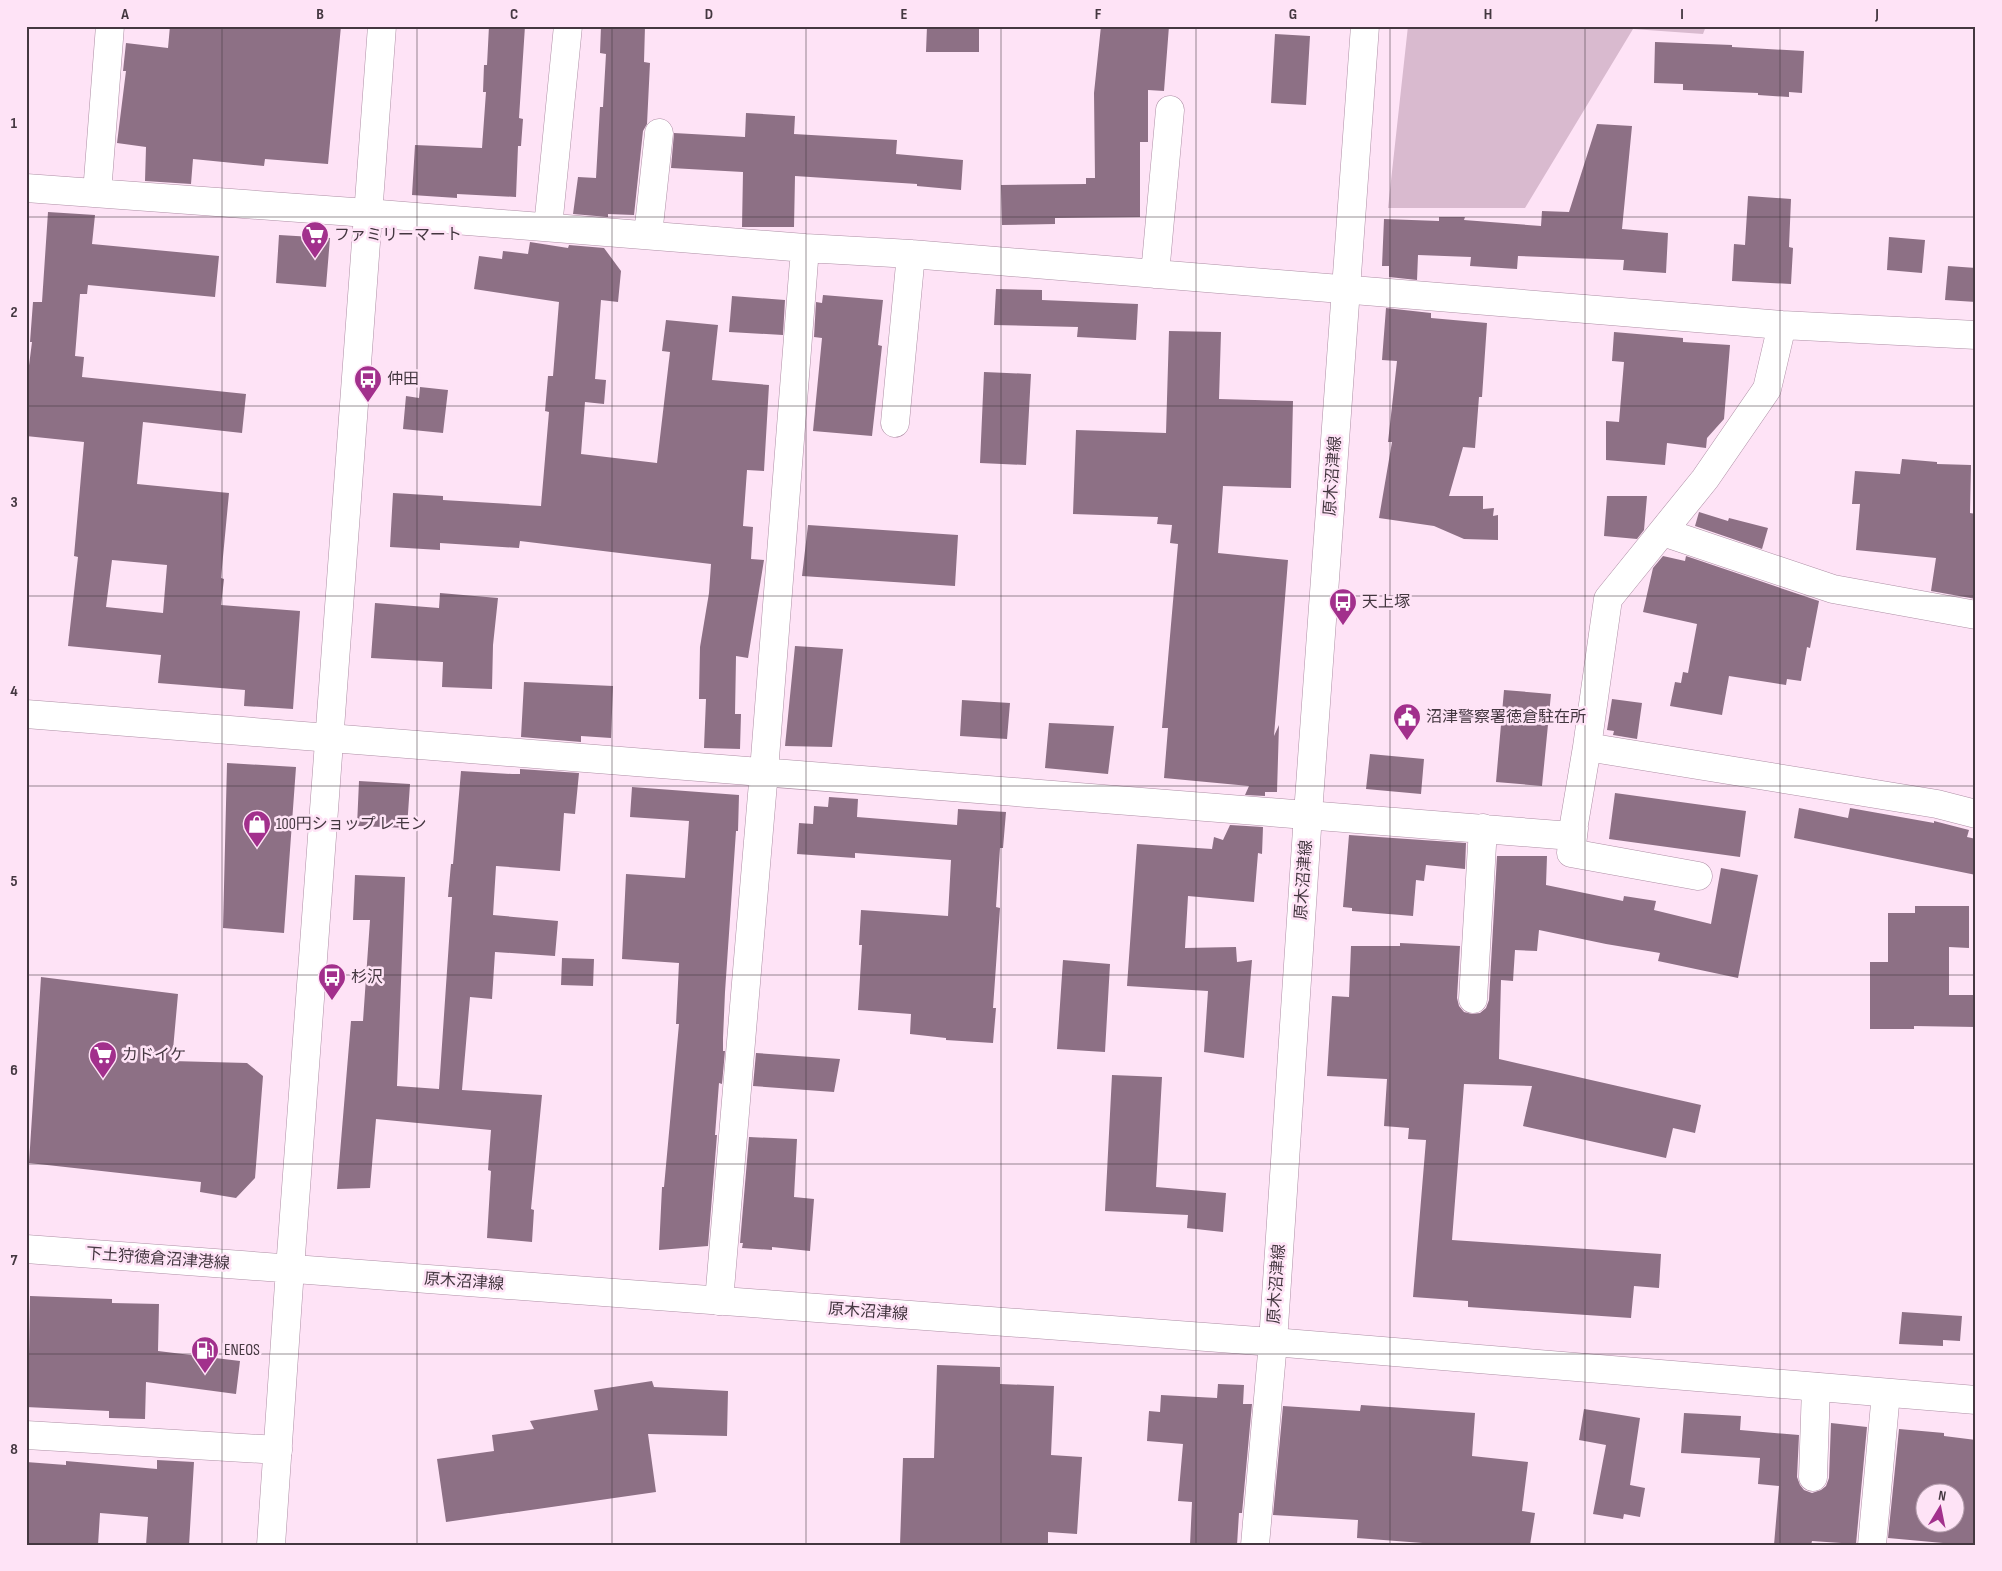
<svg xmlns="http://www.w3.org/2000/svg" width="2002" height="1571" font-family="'Sofia Sans Condensed','Noto Sans JP',sans-serif">
<style>
.green{fill:#d9bacf}
.building{fill:#8d7085;fill-rule:evenodd}
.lines{fill:none;stroke-linecap:round;stroke-linejoin:round}
.minor-casing{stroke:#ae8fa5;stroke-width:29}
.tertiary-casing{stroke:#ae8fa5;stroke-width:29}
.secondary-casing{stroke:#ae8fa5;stroke-width:29}
.minor{stroke:#fff;stroke-width:28}
.tertiary{stroke:#fff;stroke-width:28}
.secondary{stroke:#fff;stroke-width:28}
.grid{fill:none;stroke:#443740;stroke-width:1;stroke-opacity:0.55}
.labels{text-anchor:middle;dominant-baseline:central;stroke-width:5;stroke-linejoin:round;paint-order:stroke}
.poi-label{font-size:16px;fill:#443740;stroke:#fee3f6;text-anchor:start}
.street-label{font-size:16px;fill:#443740;stroke:#fee3f6}
.neatline{fill:none;stroke:#443740;stroke-width:2}
.grid-label{font-size:16px;text-anchor:middle;font-weight:bold;fill:#443740}
</style>
<rect width="100%" height="100%" fill="#fee3f6"/>
<path class="green" d="M 1408,26 L 1706,26 L 1703,34 L 1633,29 L 1525,208 L 1388,208 Z"/>
<path class="building" d="M 170,26 L 341,26 L 328,164 L 265,159 L 264,166 L 193,159 L 191,184 L 145,181 L 146,147 L 117,143 L 126,71 L 123,71 L 126,43 L 168,48 Z
M 489,26 L 525,26 L 519,118 L 523,119 L 521,146 L 518,146 L 516,197 L 457,194 L 457,198 L 412,195 L 415,145 L 482,148 L 486,92 L 483,92 L 484,65 L 487,65 Z
M 601,26 L 645,26 L 644,62 L 650,63 L 647,124 L 643,131 L 634,215 L 608,214 L 608,217 L 573,214 L 578,177 L 596,178 L 600,107 L 603,107 L 606,54 L 600,53 Z
M 927,26 L 979,26 L 979,52 L 926,52 Z
M 1101,26 L 1169,26 L 1164,91 L 1148,90 L 1148,142 L 1140,142 L 1140,217 L 1055,218 L 1055,224 L 1002,225 L 1001,185 L 1086,184 L 1086,178 L 1095,178 L 1094,93 Z
M 1275,34 L 1310,36 L 1306,105 L 1271,103 Z
M 1655,42 L 1732,45 L 1732,47 L 1804,51 L 1802,93 L 1789,92 L 1789,97 L 1758,95 L 1758,93 L 1683,90 L 1683,84 L 1654,83 Z
M 746,113 L 795,116 L 794,134 L 897,140 L 896,154 L 963,160 L 961,190 L 917,186 L 917,184 L 795,176 L 794,227 L 742,227 L 743,172 L 671,168 L 674,133 L 745,137 Z
M 1597,124 L 1632,126 L 1622,229 L 1668,233 L 1666,273 L 1623,270 L 1624,260 L 1518,256 L 1517,269 L 1470,266 L 1471,257 L 1418,255 L 1417,280 L 1389,277 L 1389,266 L 1382,266 L 1384,219 L 1439,221 L 1439,217 L 1465,217 L 1464,220 L 1541,226 L 1542,211 L 1569,212 Z
M 1748,196 L 1791,199 L 1789,247 L 1793,248 L 1791,284 L 1732,281 L 1734,244 L 1745,245 Z
M 48,212 L 95,215 L 92,244 L 219,256 L 215,297 L 88,285 L 87,294 L 80,294 L 75,356 L 84,357 L 82,377 L 246,394 L 242,433 L 143,422 L 137,484 L 229,493 L 221,578 L 224,579 L 221,605 L 300,611 L 293,709 L 244,706 L 245,690 L 158,683 L 161,655 L 68,646 L 78,557 L 74,556 L 84,442 L 26,436 L 26,389 L 32,342 L 30,342 L 33,302 L 42,302 ZM 112,560 L 167,565 L 163,613 L 106,607 Z
M 279,235 L 330,238 L 326,287 L 276,283 Z
M 1889,237 L 1925,240 L 1922,273 L 1887,270 Z
M 530,242 L 568,248 L 569,245 L 604,248 L 621,271 L 618,302 L 601,300 L 595,379 L 606,380 L 604,404 L 585,402 L 581,454 L 657,463 L 670,352 L 662,351 L 666,320 L 718,325 L 712,380 L 769,385 L 764,471 L 747,470 L 743,526 L 753,527 L 751,559 L 764,560 L 748,658 L 736,656 L 735,714 L 741,714 L 740,749 L 704,748 L 706,699 L 699,699 L 700,647 L 709,593 L 711,564 L 520,541 L 519,548 L 440,543 L 440,550 L 390,547 L 393,493 L 443,496 L 443,500 L 541,506 L 549,412 L 545,411 L 548,376 L 553,376 L 559,302 L 474,289 L 479,256 L 502,259 L 503,251 L 528,254 Z
M 1948,266 L 1976,268 L 1976,302 L 1945,300 Z
M 996,289 L 1042,290 L 1042,300 L 1138,304 L 1136,340 L 1077,337 L 1078,327 L 994,325 Z
M 823,295 L 883,300 L 878,345 L 882,346 L 872,436 L 813,431 L 822,338 L 814,337 L 816,302 L 822,303 Z
M 732,296 L 785,300 L 783,335 L 729,332 Z
M 1386,308 L 1431,313 L 1431,318 L 1487,323 L 1482,397 L 1479,397 L 1475,448 L 1463,447 L 1449,496 L 1483,496 L 1483,509 L 1494,508 L 1493,516 L 1498,515 L 1498,540 L 1464,539 L 1434,526 L 1379,518 L 1392,442 L 1388,442 L 1397,361 L 1382,360 Z
M 1169,331 L 1221,332 L 1219,399 L 1293,401 L 1291,488 L 1223,486 L 1218,553 L 1288,560 L 1274,736 L 1279,725 L 1277,792 L 1265,792 L 1265,796 L 1245,795 L 1249,786 L 1164,778 L 1168,728 L 1162,728 L 1178,544 L 1170,543 L 1172,525 L 1157,524 L 1158,517 L 1073,514 L 1076,430 L 1166,433 Z
M 1614,332 L 1683,338 L 1683,342 L 1730,345 L 1724,419 L 1707,438 L 1706,448 L 1667,443 L 1665,465 L 1606,460 L 1606,421 L 1619,422 L 1624,362 L 1612,361 Z
M 984,372 L 1031,374 L 1026,465 L 980,463 Z
M 420,387 L 448,390 L 443,433 L 403,429 L 406,396 L 419,398 Z
M 1902,459 L 1937,462 L 1937,464 L 1971,465 L 1970,513 L 1976,514 L 1976,599 L 1931,591 L 1936,558 L 1856,550 L 1860,504 L 1852,504 L 1855,471 L 1900,474 Z
M 1607,496 L 1647,496 L 1644,530 L 1637,539 L 1604,536 Z
M 1699,512 L 1728,521 L 1729,518 L 1768,528 L 1762,549 L 1695,526 Z
M 808,525 L 958,535 L 955,586 L 802,576 Z
M 1663,556 L 1685,561 L 1686,556 L 1819,601 L 1810,648 L 1807,647 L 1801,681 L 1787,679 L 1786,685 L 1729,676 L 1722,715 L 1670,706 L 1675,682 L 1681,683 L 1683,672 L 1688,673 L 1697,624 L 1643,612 L 1653,568 Z
M 440,593 L 498,598 L 493,645 L 492,689 L 442,687 L 443,662 L 371,658 L 375,603 L 439,608 Z
M 795,646 L 843,649 L 832,747 L 785,746 Z
M 524,682 L 613,686 L 611,738 L 581,736 L 581,742 L 521,737 Z
M 1504,690 L 1551,694 L 1542,786 L 1496,782 Z
M 1612,699 L 1642,703 L 1637,739 L 1613,735 L 1614,731 L 1607,730 Z
M 962,700 L 1010,703 L 1007,739 L 960,736 Z
M 1049,723 L 1114,726 L 1108,774 L 1045,768 Z
M 1370,754 L 1424,759 L 1421,794 L 1366,789 Z
M 227,763 L 296,767 L 284,933 L 223,928 Z
M 520,769 L 579,773 L 575,814 L 564,813 L 560,871 L 496,866 L 493,915 L 558,921 L 555,956 L 495,952 L 492,999 L 470,997 L 462,1090 L 542,1095 L 531,1209 L 534,1210 L 532,1242 L 487,1238 L 491,1171 L 488,1170 L 491,1130 L 376,1119 L 370,1188 L 337,1189 L 351,1021 L 363,1021 L 370,920 L 353,920 L 355,875 L 405,877 L 397,1086 L 439,1089 L 452,897 L 448,897 L 451,864 L 453,864 L 461,771 L 512,774 L 520,774 Z
M 359,781 L 410,784 L 407,828 L 357,826 Z
M 632,787 L 739,795 L 738,831 L 736,831 L 725,992 L 723,1038 L 723,1051 L 725,1051 L 722,1084 L 719,1083 L 715,1135 L 717,1135 L 708,1246 L 659,1250 L 662,1187 L 664,1187 L 679,1024 L 676,1024 L 679,963 L 622,959 L 626,874 L 685,878 L 689,821 L 630,817 Z
M 1615,793 L 1746,811 L 1740,857 L 1609,839 Z
M 829,797 L 858,799 L 857,817 L 957,825 L 958,809 L 1006,812 L 1003,848 L 1000,848 L 996,907 L 1000,908 L 993,1008 L 996,1008 L 993,1043 L 946,1040 L 946,1038 L 910,1034 L 911,1014 L 858,1010 L 862,945 L 859,945 L 861,910 L 948,916 L 951,860 L 855,853 L 855,858 L 797,854 L 799,823 L 813,824 L 814,806 L 828,807 Z
M 1799,808 L 1848,818 L 1850,808 L 1934,823 L 1934,821 L 1969,830 L 1967,837 L 1976,839 L 1976,875 L 1794,838 Z
M 1230,825 L 1263,827 L 1262,854 L 1258,853 L 1254,902 L 1188,896 L 1185,948 L 1236,947 L 1237,962 L 1252,960 L 1244,1058 L 1204,1052 L 1208,991 L 1127,986 L 1137,844 L 1212,849 L 1214,837 L 1223,840 Z
M 1349,835 L 1466,843 L 1465,869 L 1426,865 L 1424,881 L 1416,880 L 1413,916 L 1352,911 L 1352,908 L 1343,907 Z
M 1497,856 L 1547,856 L 1546,885 L 1623,901 L 1624,896 L 1656,901 L 1654,910 L 1711,924 L 1721,868 L 1758,875 L 1738,978 L 1658,961 L 1660,953 L 1606,944 L 1539,930 L 1537,951 L 1515,950 L 1513,981 L 1501,980 L 1499,1059 L 1701,1105 L 1695,1133 L 1673,1128 L 1666,1158 L 1523,1126 L 1532,1086 L 1464,1084 L 1452,1240 L 1661,1254 L 1659,1288 L 1634,1286 L 1631,1318 L 1468,1307 L 1468,1301 L 1413,1297 L 1426,1140 L 1408,1139 L 1409,1128 L 1384,1126 L 1387,1079 L 1327,1076 L 1332,996 L 1349,997 L 1351,946 L 1400,946 L 1400,943 L 1460,946 L 1457,998 L 1459,1006 L 1464,1012 L 1472,1014 L 1480,1013 L 1486,1008 L 1489,1000 Z
M 1915,906 L 1969,906 L 1969,948 L 1949,947 L 1949,995 L 1976,995 L 1976,1027 L 1914,1026 L 1914,1029 L 1870,1029 L 1870,962 L 1888,962 L 1888,913 L 1915,913 Z
M 562,958 L 594,959 L 593,986 L 561,985 Z
M 1063,960 L 1110,964 L 1105,1052 L 1057,1049 Z
M 41,977 L 178,994 L 172,1061 L 247,1063 L 263,1076 L 255,1178 L 236,1198 L 200,1192 L 201,1182 L 29,1163 Z
M 756,1053 L 840,1059 L 834,1092 L 753,1086 Z
M 1112,1075 L 1162,1077 L 1156,1187 L 1226,1193 L 1223,1232 L 1187,1228 L 1188,1215 L 1105,1211 Z
M 749,1137 L 797,1139 L 794,1197 L 814,1199 L 810,1251 L 772,1247 L 772,1250 L 742,1248 L 743,1243 L 740,1243 Z
M 30,1296 L 112,1299 L 112,1303 L 159,1304 L 158,1351 L 240,1361 L 236,1394 L 146,1382 L 145,1419 L 109,1418 L 109,1411 L 26,1407 L 26,1355 L 29,1355 Z
M 1902,1312 L 1962,1316 L 1960,1341 L 1943,1340 L 1943,1346 L 1899,1344 Z
M 937,1365 L 1000,1367 L 1000,1384 L 1054,1386 L 1051,1455 L 1082,1457 L 1077,1534 L 1048,1532 L 1048,1545 L 900,1545 L 903,1458 L 934,1458 Z
M 652,1381 L 654,1387 L 728,1391 L 727,1436 L 648,1434 L 656,1492 L 446,1522 L 437,1459 L 494,1451 L 492,1435 L 534,1429 L 530,1421 L 598,1410 L 594,1390 Z
M 1218,1384 L 1244,1385 L 1243,1404 L 1252,1404 L 1242,1513 L 1239,1513 L 1237,1545 L 1190,1545 L 1192,1502 L 1178,1501 L 1183,1444 L 1147,1441 L 1149,1411 L 1160,1412 L 1161,1395 L 1217,1398 Z
M 1361,1405 L 1475,1413 L 1472,1456 L 1528,1462 L 1522,1511 L 1535,1513 L 1530,1545 L 1449,1545 L 1357,1538 L 1358,1520 L 1273,1515 L 1283,1406 L 1360,1411 Z
M 1584,1409 L 1640,1418 L 1630,1485 L 1645,1488 L 1640,1517 L 1624,1514 L 1623,1519 L 1593,1514 L 1606,1445 L 1579,1440 Z
M 1684,1413 L 1741,1416 L 1740,1430 L 1799,1435 L 1797,1477 L 1800,1485 L 1804,1490 L 1812,1493 L 1821,1490 L 1826,1486 L 1829,1478 L 1831,1423 L 1867,1427 L 1856,1544 L 1812,1541 L 1811,1545 L 1774,1545 L 1779,1486 L 1758,1484 L 1760,1458 L 1681,1453 Z
M 1899,1429 L 1944,1433 L 1944,1436 L 1976,1440 L 1976,1545 L 1943,1545 L 1943,1543 L 1888,1538 ZM 1924,1494 L 1954,1494 L 1954,1524 L 1924,1524 Z
M 157,1460 L 194,1462 L 189,1545 L 146,1545 L 148,1517 L 100,1513 L 98,1545 L 26,1545 L 26,1462 L 66,1465 L 66,1461 L 157,1469 Z"/>
<g class="lines">
<g class="minor-casing">
<path id="minor" d="M 26,188 L 367,213 L 805,248 L 911,254 L 1782,325 L 1976,335
M 97,193 L 110,26
M 548,227 L 568,26
M 648,235 L 659,133
M 1155,274 L 1170,110
M 895,423 L 911,254
M 1663,532 L 1833,589 L 1976,615
M 26,714 L 1572,836 L 1587,747 L 1937,804 L 1976,814
M 1587,747 L 1608,599 L 1705,479 L 1767,389 L 1782,325
M 1574,828 L 1571,853 L 1698,876
M 1473,999 L 1483,828
M 719,1301 L 764,771 L 805,248
M 26,1435 L 278,1450
M 1813,1477 L 1816,1387
M 1255,1545 L 1273,1342
M 1872,1545 L 1886,1393"/>
</g>
<g class="tertiary-casing">
<path id="tertiary" d="M 290,1269 L 382,26
M 1273,1342 L 1976,1400"/>
</g>
<g class="secondary-casing">
<path id="secondary" d="M 26,1249 L 1273,1342 L 1308,814 L 1365,26
M 271,1545 L 290,1269"/>
</g>
<use href="#minor" class="minor"/>
<use href="#tertiary" class="tertiary"/>
<use href="#secondary" class="secondary"/>
</g>
<path class="grid" d="M 222,26 L 222,1545M 417,26 L 417,1545M 612,26 L 612,1545M 806,26 L 806,1545M 1001,26 L 1001,1545M 1196,26 L 1196,1545M 1390,26 L 1390,1545M 1585,26 L 1585,1545M 1780,26 L 1780,1545M 26,217 L 1976,217M 26,406 L 1976,406M 26,596 L 1976,596M 26,786 L 1976,786M 26,975 L 1976,975M 26,1164 L 1976,1164M 26,1354 L 1976,1354"/>
<defs>
<g id="supermarket-pin" transform="scale(1.4375)"><path d="M0 17L-7.5 6A9.5 9.5 0 1 1 7.5 6Z" fill="#a2308c" stroke="#fee3f6"/><path d="M-6-5.5h2.5l.6 2H6L4.5 2H-2.5L-4.4-4H-6ZM-1.5 3.2a1.3 1.3 0 1 0 .1 0ZM3 3.2a1.3 1.3 0 1 0 .1 0Z" fill="#fff"/></g>
<g id="bus-pin" transform="scale(1.4375)"><path d="M0 17L-7.5 6A9.5 9.5 0 1 1 7.5 6Z" fill="#a2308c" stroke="#fee3f6"/><path d="M-5-6H5V4H4V6H2V4H-2V6H-4V4H-5ZM-3.5-4V0h7V-4ZM-3.5 1.2v1.5H-2V1.2ZM2 1.2v1.5H3.5V1.2Z" fill="#fff"/></g>
<g id="civic-pin" transform="scale(1.4375)"><path d="M0 17L-7.5 6A9.5 9.5 0 1 1 7.5 6Z" fill="#a2308c" stroke="#fee3f6"/><path d="M-.6-6.5H3V-4.5H.6V-3L4-1V1h2V6H-6V1h2V-1L-.6-3ZM-1.2 2.5V6h2.4V2.5Z" fill="#fff"/></g>
<g id="shop-pin" transform="scale(1.4375)"><path d="M0 17L-7.5 6A9.5 9.5 0 1 1 7.5 6Z" fill="#a2308c" stroke="#fee3f6"/><path d="M-5-2.5h2.3a2.7 3.5 0 0 1 5.4 0H5L5.5 6h-11ZM-1.5-2.5h3a1.5 2.3 0 0 0-3 0Z" fill="#fff"/></g>
<g id="fuel-pin" transform="scale(1.4375)"><path d="M0 17L-7.5 6A9.5 9.5 0 1 1 7.5 6Z" fill="#a2308c" stroke="#fee3f6"/><path d="M-5.5-6h7V0h2V4h1.3V-2.5L3-4.5l.8-.8L6-3V5H2.5V1h-1V6h-7ZM-4.2-4.7v3.2H.2V-4.7Z" fill="#fff"/></g>
</defs>
<g fill-rule="evenodd">
<use href="#supermarket-pin" x="315" y="235"/>
<use href="#bus-pin" x="368" y="379"/>
<use href="#bus-pin" x="1343" y="602"/>
<use href="#civic-pin" x="1407" y="717"/>
<use href="#shop-pin" x="257" y="824"/>
<use href="#bus-pin" x="332" y="977"/>
<use href="#supermarket-pin" x="103" y="1055"/>
<use href="#fuel-pin" x="205" y="1350"/>
</g>
<g class="labels">
<g class="poi-label">
<text x="334" y="235">ファミリーマート</text>
<text x="387" y="379">仲田</text>
<text x="1362" y="602">天上塚</text>
<text x="1426" y="717">沼津警察署徳倉駐在所</text>
<text x="276" y="824">100円ショップ レモン</text>
<text x="351" y="977">杉沢</text>
<text x="122" y="1055">カドイケ</text>
<text x="224" y="1350">ENEOS</text>
</g>
<g class="street-label">
<text transform="translate(1333 476) rotate(-86)">原木沼津線</text>
<text transform="translate(1304 880) rotate(-86)">原木沼津線</text>
<text transform="translate(158 1259) rotate(4)">下土狩徳倉沼津港線</text>
<text transform="translate(464 1282) rotate(4)">原木沼津線</text>
<text transform="translate(1277 1284) rotate(-86)">原木沼津線</text>
<text transform="translate(868 1312) rotate(4)">原木沼津線</text>
</g>
</g>
<rect width="2002" height="1571" fill="none" stroke="#fee3f6" stroke-width="55"/>
<g transform="translate(1940 1508) rotate(10)"><circle r="24" fill="#fee3f6" stroke="#b49ead"/>
<path d="M0-4L9 19L0 12L-9 19Z" fill="#a2308c"/>
<text y="-8" font-size="14" font-weight="bold" text-anchor="middle" fill="#443740">N</text>
</g>
<rect x="28" y="28" width="1946" height="1516" class="neatline"/>
<g class="grid-label">
<text x="125" y="19">A</text>
<text x="320" y="19">B</text>
<text x="514" y="19">C</text>
<text x="709" y="19">D</text>
<text x="904" y="19">E</text>
<text x="1098" y="19">F</text>
<text x="1293" y="19">G</text>
<text x="1488" y="19">H</text>
<text x="1682" y="19">I</text>
<text x="1877" y="19">J</text>
<text x="14" y="128">1</text>
<text x="14" y="317">2</text>
<text x="14" y="507">3</text>
<text x="14" y="696">4</text>
<text x="14" y="886">5</text>
<text x="14" y="1075">6</text>
<text x="14" y="1265">7</text>
<text x="14" y="1454">8</text>
</g>
</svg>
